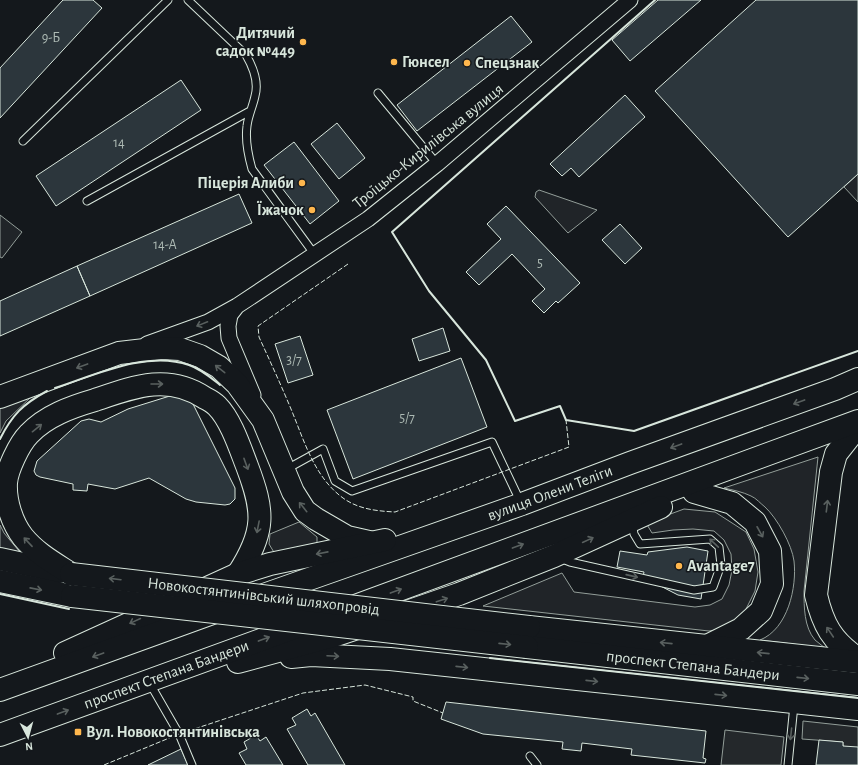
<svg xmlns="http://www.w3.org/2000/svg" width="858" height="765" font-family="'Alegreya Sans',sans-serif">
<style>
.green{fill:#202428;stroke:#939e99}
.parking{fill:#24282b;stroke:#939e99}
.building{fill:#2c363c;stroke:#d8e6dc}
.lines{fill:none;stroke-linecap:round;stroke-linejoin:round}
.lane-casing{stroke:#d8e6dc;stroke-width:9}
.street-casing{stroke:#d8e6dc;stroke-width:17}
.primary-casing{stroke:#d8e6dc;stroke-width:24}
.lane{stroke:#14181c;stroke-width:7}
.street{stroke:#14181c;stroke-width:15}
.primary{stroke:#14181c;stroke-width:22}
.primary-bridge-casing{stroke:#d8e6dc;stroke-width:24;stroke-linecap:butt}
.primary-bridge{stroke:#14181c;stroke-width:22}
.fence{stroke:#d8e6dc;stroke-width:1;stroke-dasharray:5 2;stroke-linecap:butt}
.wall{stroke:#d8e6dc;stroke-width:2}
.oneway{stroke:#59605f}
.poi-dot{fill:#ffb74d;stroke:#14181c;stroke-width:1.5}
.labels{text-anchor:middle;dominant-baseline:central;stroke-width:3;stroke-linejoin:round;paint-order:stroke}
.number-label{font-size:14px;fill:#adbab4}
.poi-label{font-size:16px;font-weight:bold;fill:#d8e6dc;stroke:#14181c;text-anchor:start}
.street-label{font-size:16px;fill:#d8e6dc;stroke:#14181c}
</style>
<rect width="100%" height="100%" fill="#14181c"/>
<path class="green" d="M 858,174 L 858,202 L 844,187 Z
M 539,190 L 597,210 L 568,233 L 535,197 L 536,192 Z
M 0,215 L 22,232 L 2,258 L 0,257 Z
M 33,395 L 6,421 L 0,433 L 0,407 Z
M 818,457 L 804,591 C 804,607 804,627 815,640 C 818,643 822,645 825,648 L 760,640 C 788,629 797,587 794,561 C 792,545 777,518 765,507 C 761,504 756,498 751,496 C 743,492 733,490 724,488 Z
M 684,509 L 715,512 L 746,532 L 754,549 L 758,572 L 755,591 L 745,611 L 729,628 L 709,631 L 483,606 L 562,573 L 574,592 L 695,607 L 710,605 L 722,599 L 729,585 L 732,570 L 731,554 L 724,540 L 714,531 L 693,529 L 673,530 L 652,533 L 646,523 Z
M 299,522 L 317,537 L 317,543 L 275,554 L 269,544 L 270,534 Z
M 0,525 L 4,533 L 19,551 L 17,553 L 0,550 Z"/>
<path class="parking" d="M 803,721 L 858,727 L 858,750 L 843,746 L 843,742 L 802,739 Z
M 725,730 L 784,737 L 781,765 L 721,765 Z"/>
<path class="building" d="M 63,0 L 93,0 L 102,8 L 0,118 L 0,68 Z
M 658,0 L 701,0 L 630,61 L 612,40 Z
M 756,0 L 858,0 L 858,174 L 788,237 L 655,91 Z
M 511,16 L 532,42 L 417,131 L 397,105 Z
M 181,80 L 201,110 L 56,206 L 36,176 Z
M 625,95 L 645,117 L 579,177 L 571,168 L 562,176 L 550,164 Z
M 337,123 L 365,158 L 339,179 L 311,144 Z
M 294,142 L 339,201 L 310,224 L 264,165 Z
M 239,194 L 252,223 L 90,296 L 77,266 Z
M 506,206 L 580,283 L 558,303 L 556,301 L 544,313 L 532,301 L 545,289 L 512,254 L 479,285 L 466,272 L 501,239 L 487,224 Z
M 620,224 L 642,248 L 625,264 L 602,240 Z
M 77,266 L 90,296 L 0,336 L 0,301 Z
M 443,328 L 450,351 L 419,361 L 412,339 Z
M 300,336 L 313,375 L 288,383 L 275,344 Z
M 461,358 L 487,427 L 353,479 L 327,410 Z
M 173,395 L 183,397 L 193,404 L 235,488 L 235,499 L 230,504 L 225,505 L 196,502 L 186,499 L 149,478 L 115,489 L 88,484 L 87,491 L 73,490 L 73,484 L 40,477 L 36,475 L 34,471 L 37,461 L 81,421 L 89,419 L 101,422 L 128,409 Z
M 687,547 L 708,551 L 701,599 L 678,595 L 643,577 L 644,572 L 617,567 L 620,551 L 647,555 L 648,552 Z
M 446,702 L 706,731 L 703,758 L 706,759 L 705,763 L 631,755 L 632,749 L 582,743 L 581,751 L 562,749 L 563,742 L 483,734 L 441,719 Z
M 307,709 L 311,716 L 315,713 L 345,765 L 308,765 L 287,729 L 296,725 L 292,718 Z
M 256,735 L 260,741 L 266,737 L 283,765 L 246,765 L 239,753 L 247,749 L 244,742 Z
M 819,740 L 843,742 L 843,746 L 858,747 L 858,765 L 816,765 Z
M 181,749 L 188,765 L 148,765 Z"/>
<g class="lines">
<g class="lane-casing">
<path id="lane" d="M 188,0 L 246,55 C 253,67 259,82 255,96 C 253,106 248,116 247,126 C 245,141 248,155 252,169 L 315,255
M 378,93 L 437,164
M 23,141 L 168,0
M 87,201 L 250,111
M 285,470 L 323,449 L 335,481 L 352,491 L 492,442 L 521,503
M 560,558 L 570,562 L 694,590 L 713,587 L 721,565 L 719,547 L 710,539 L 640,544 L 634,534 L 632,523
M 149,682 L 179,734 L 192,765
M 530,756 L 537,765
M 788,765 L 794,705"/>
</g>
<g class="street-casing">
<path id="street" d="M 237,306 L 230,315 L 228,326 L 229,338 L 253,395
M 147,344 L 208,322 L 237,306 L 368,219 L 437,164 L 630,0"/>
</g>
<g class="primary-casing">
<g id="primary">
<path d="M 0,397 L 119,353 L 162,348 L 180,349 L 200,356 L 219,367 L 237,384 L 263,420 L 293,492 L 305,511 L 316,519 L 347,537 L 369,542"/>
<path d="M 858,426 L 836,454 L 831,472 L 816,595 C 823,625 832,641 858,659"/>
<path d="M 694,492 L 732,503 L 755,522 L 770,551 L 772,584 L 761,611 L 741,629 L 705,647"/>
<path d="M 0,559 L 60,572"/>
<path d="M 71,574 C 54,563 36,553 23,537 C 12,523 5,501 6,483 C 7,470 19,444 29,434 C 46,416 71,407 95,400 C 133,387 168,373 205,398 C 209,400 214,403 217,406 C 231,420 240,448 247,466 C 264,511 266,531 238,574"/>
<path d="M 0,581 L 72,596"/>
<path id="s1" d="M 258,597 L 522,504 L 630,463 L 835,389 L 858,379"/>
<path d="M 347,609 L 858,421"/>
<path d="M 401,614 L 459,594 L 554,556 L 661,507"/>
<path d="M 529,627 L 858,662"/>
<path id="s2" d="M 527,647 L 858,684"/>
<path d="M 65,653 L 238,574 L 270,564 L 385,540"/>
<path d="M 291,657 L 311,655 L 390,659 L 858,709"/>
<path d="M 238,662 L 333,636 L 360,627"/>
<path d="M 0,690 L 221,610"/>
<path id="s3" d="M 0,735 L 313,621"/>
</g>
</g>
<use href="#lane" class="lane"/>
<use href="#street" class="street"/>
<use href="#primary" class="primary"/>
<g class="primary-bridge-casing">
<g id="primary-bridge">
<path id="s4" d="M 71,574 L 529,627"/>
<path d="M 72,596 L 527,647"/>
</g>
</g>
<use href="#primary-bridge" class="primary-bridge"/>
<path class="fence" d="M 348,264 L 258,326 L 259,337 C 270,361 281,385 291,409 C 304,440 314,477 343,498 C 358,509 376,511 395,512 L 569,447 L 566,420
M 104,765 L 179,734 L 303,693 L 365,685 L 413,697 L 413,701 L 443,713"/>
<path class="wall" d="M 655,0 L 392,232 L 429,291 L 486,360 L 515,421 L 560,406 L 566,420 L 634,431 L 858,351
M 55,388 C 95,375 147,350 189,365 C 201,369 210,377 220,385
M 0,439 C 12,415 23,404 47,391
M 0,594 L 69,609
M 490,658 L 858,698"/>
</g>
<defs><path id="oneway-shaft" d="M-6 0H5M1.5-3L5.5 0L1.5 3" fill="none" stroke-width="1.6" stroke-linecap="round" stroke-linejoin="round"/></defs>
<g class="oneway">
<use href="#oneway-shaft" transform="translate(202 324) rotate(158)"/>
<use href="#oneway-shaft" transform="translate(82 366) rotate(160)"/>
<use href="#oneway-shaft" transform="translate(220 369) rotate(-142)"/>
<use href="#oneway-shaft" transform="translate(157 384)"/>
<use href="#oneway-shaft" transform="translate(799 402) rotate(160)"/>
<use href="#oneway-shaft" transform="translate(37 428) rotate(-39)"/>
<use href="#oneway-shaft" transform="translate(676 446) rotate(160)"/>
<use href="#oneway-shaft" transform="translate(246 464) rotate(70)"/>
<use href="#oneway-shaft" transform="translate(827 506) rotate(-83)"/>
<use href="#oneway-shaft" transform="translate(303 507) rotate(-129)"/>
<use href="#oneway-shaft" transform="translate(258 527) rotate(101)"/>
<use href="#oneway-shaft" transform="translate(760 532) rotate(61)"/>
<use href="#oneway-shaft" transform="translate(588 540) rotate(-25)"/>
<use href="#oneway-shaft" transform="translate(28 542) rotate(-133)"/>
<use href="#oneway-shaft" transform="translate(714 543) rotate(-137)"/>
<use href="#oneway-shaft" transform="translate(518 546) rotate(-20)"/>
<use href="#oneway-shaft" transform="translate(322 553) rotate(169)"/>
<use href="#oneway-shaft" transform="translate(632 576) rotate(13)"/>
<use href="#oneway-shaft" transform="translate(115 579) rotate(-173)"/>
<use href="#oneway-shaft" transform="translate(36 589) rotate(11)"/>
<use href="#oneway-shaft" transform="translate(396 591) rotate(-20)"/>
<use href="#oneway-shaft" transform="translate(442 600) rotate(-18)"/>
<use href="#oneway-shaft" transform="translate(135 621) rotate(155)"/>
<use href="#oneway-shaft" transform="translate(830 632) rotate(-124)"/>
<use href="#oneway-shaft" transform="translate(264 639) rotate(-20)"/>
<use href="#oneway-shaft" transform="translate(666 643) rotate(-174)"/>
<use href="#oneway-shaft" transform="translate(505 644) rotate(6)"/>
<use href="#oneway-shaft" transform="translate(763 653) rotate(-174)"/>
<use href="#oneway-shaft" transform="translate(98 655) rotate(160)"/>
<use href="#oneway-shaft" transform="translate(333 656) rotate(3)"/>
<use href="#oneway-shaft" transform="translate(462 667) rotate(6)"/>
<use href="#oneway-shaft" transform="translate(803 678) rotate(6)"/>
<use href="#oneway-shaft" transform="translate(592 681) rotate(6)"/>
<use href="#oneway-shaft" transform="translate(721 695) rotate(6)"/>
<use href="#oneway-shaft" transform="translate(63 712) rotate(-20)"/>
<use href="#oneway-shaft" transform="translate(791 734) rotate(96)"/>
</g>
<g class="poi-dot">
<circle cx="303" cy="42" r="4"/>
<circle cx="394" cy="62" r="4"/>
<circle cx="467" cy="63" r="4"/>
<circle cx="302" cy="183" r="4"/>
<circle cx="312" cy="210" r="4"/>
<circle cx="679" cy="566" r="4"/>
<rect x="74" y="728" width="8" height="8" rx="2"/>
</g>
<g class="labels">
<g class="number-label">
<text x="51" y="38">9-Б</text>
<text x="119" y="143">14</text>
<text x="165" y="245">14-А</text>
<text x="540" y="263">5</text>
<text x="294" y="360">3/7</text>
<text x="407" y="418">5/7</text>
</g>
<g class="poi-label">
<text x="295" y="33" text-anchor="end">Дитячий<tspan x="295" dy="18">садок №449</tspan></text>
<text x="402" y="62">Гюнсел</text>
<text x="475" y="63">Спецзнак</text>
<text x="294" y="183" text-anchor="end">Піцерія Алиби</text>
<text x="304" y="210" text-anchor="end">Їжачок</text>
<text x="687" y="566">Avantage7</text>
<text x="86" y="732">Вул. Новокостянтинівська</text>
</g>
<g class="street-label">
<text transform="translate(428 146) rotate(-39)">Троїцько-Кирилівська вулиця</text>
<text stroke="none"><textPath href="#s1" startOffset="310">вулиця Олени Теліги</textPath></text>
<text stroke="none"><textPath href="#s4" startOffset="194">Новокостянтинівський шляхопровід</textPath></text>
<text stroke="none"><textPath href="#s2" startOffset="167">проспект Степана Бандери</textPath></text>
<text stroke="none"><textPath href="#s3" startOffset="177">проспект Степана Бандери</textPath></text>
</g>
</g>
<g transform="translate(28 737) rotate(174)" stroke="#14181c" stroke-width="3" paint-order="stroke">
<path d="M0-3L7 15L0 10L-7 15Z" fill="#d8e6dc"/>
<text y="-6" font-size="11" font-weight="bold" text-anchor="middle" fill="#d8e6dc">N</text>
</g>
</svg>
